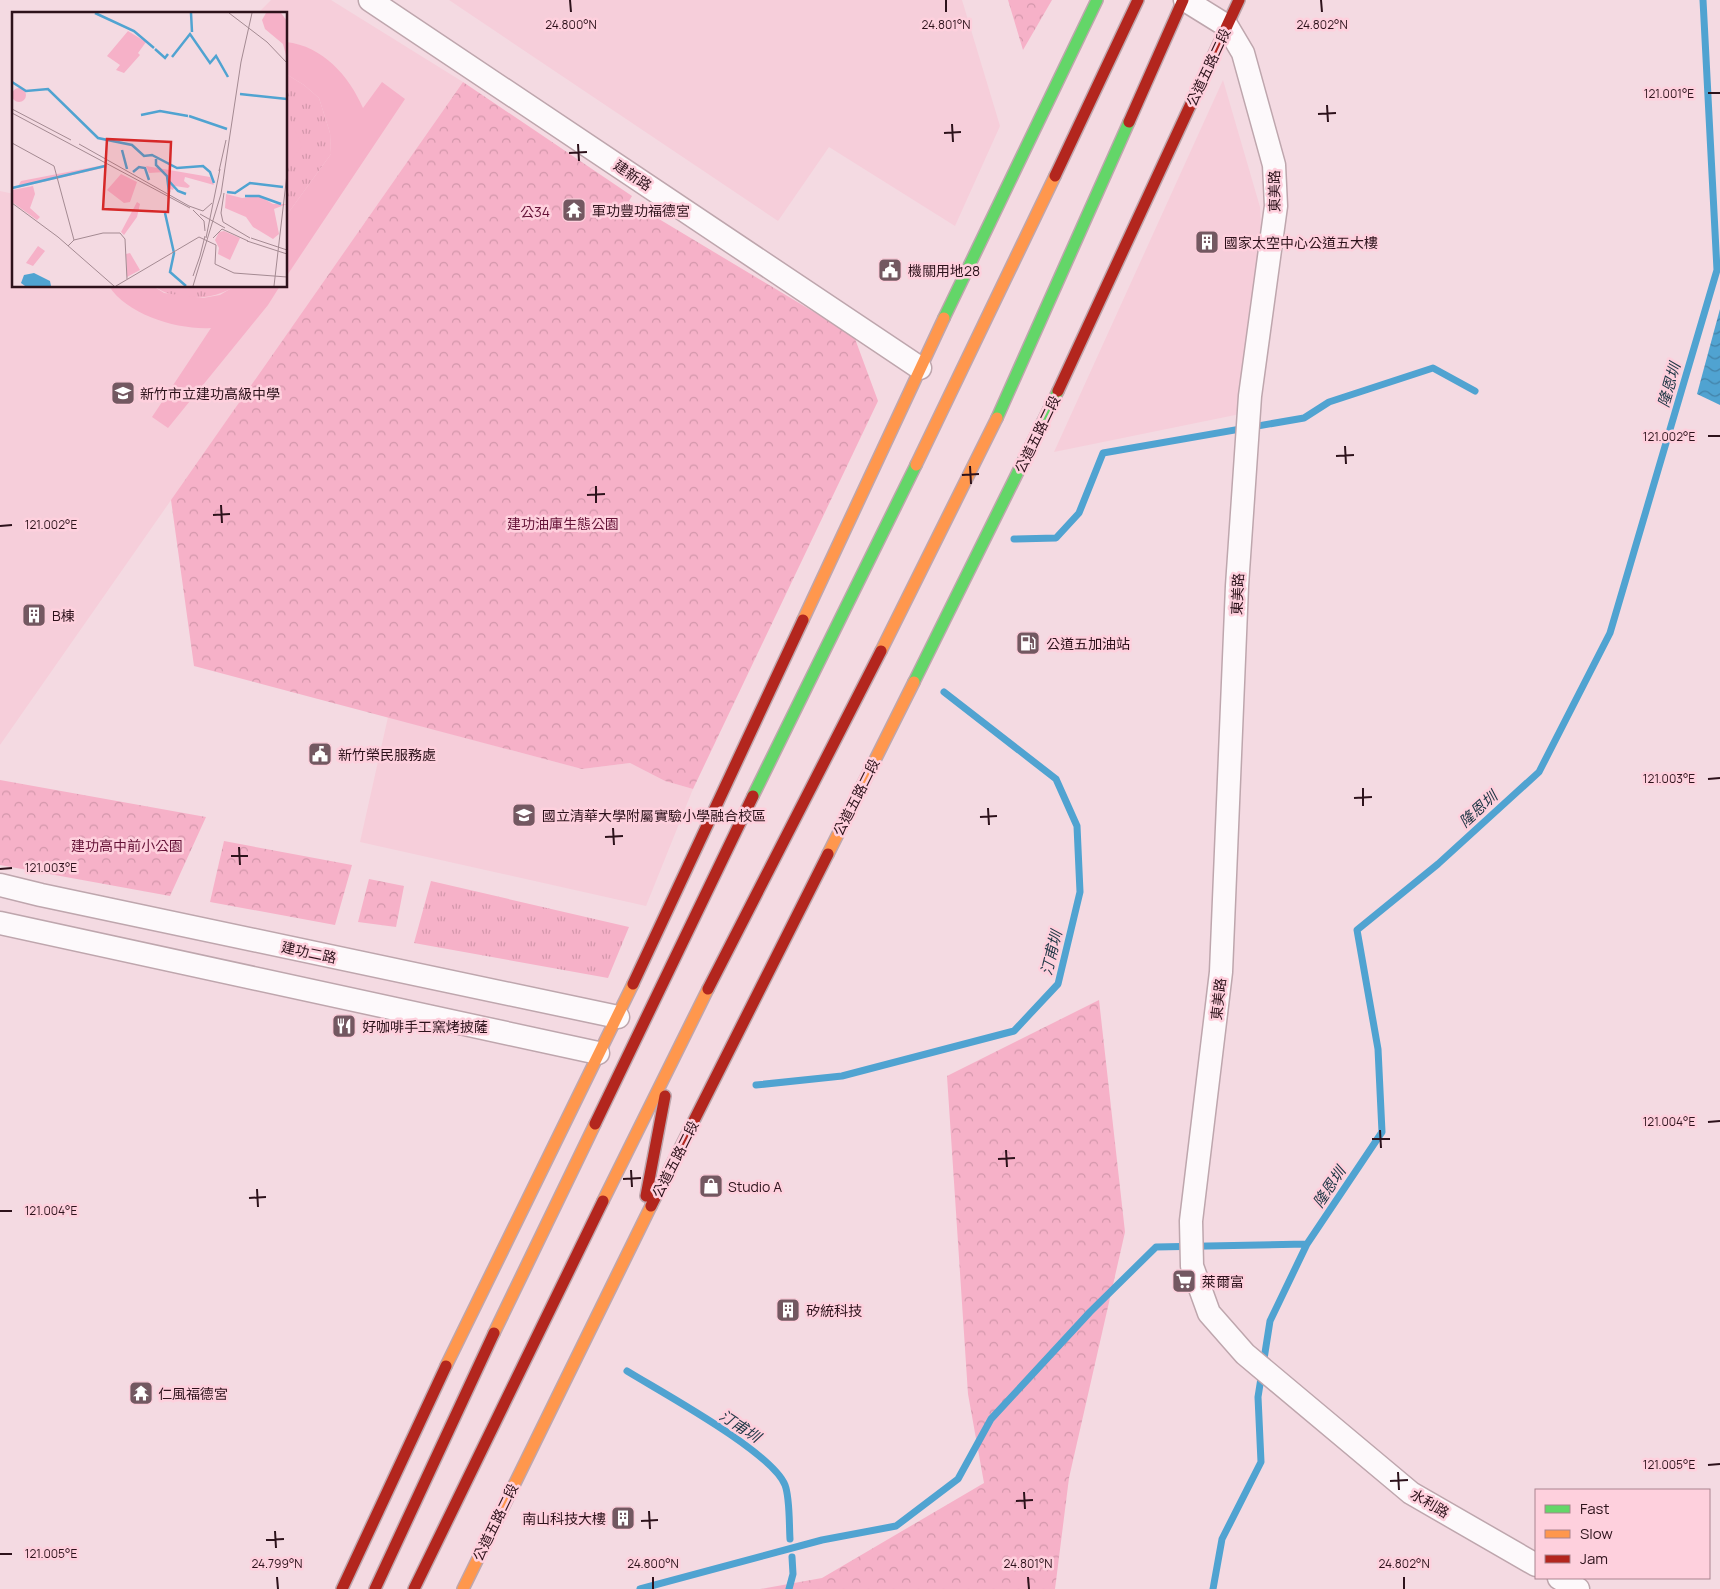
<svg xmlns="http://www.w3.org/2000/svg" width="1720" height="1589" font-family="Manrope,'Noto Sans TC',sans-serif">
<style>
.built{fill:#f6ceda}
.grass{fill:url(#grass-tufts)}
.forest{fill:url(#forest-crowns)}
.garden{fill:#f6b1c8}
.water{fill:url(#water-waves)}
.lines{fill:none;stroke-linecap:round;stroke-linejoin:round}
.stream{stroke:#50a3d1;stroke-width:7}
.street-casing{stroke:#bea6ad;stroke-width:25}
.fast-casing{stroke:#bea6ad;stroke-width:14}
.slow-casing{stroke:#bea6ad;stroke-width:14}
.jam-casing{stroke:#bea6ad;stroke-width:14}
.street{stroke:#fdf9fb;stroke-width:22}
.fast{stroke:#63d668;stroke-width:11}
.slow{stroke:#ff974d;stroke-width:11}
.jam{stroke:#b3261e;stroke-width:11}
.ticks{fill:none;stroke:#2d121b;stroke-width:2}
.labels{text-anchor:middle;dominant-baseline:central;stroke-width:5;stroke-linejoin:round;paint-order:stroke}
.street-label{font-size:14px;fill:#2d121b;stroke:#fed0dd}
.poi-label{font-size:14px;fill:#2d121b;stroke:#fed0dd;text-anchor:start}
.park-label{font-size:14px;fill:#641136;stroke:#fed0dd}
.water-label{font-size:15px;font-style:italic;fill:#1f3645;stroke:#fed0dd}
.inset-river{fill:none;stroke:#50a3d1;stroke-width:2.5}
.inset-road{fill:none;stroke:#a48a92;stroke-width:1}
.view{fill:#d62828;fill-opacity:0.15;stroke:#d62828;stroke-width:2.5}
.inset-edge{fill:none;stroke:#2d121b;stroke-width:2.5}
.ticks-label{font-size:12px;text-anchor:middle;fill:#2d121b;stroke:#fed0dd;stroke-width:5;stroke-linejoin:round;paint-order:stroke}
</style>
<defs>
<pattern id="grass-tufts" width="24" height="20" patternUnits="userSpaceOnUse" patternTransform="scale(1.25)"><rect width="24" height="20" fill="#f6b1c8"/><path d="M3 7l-1-3M5 7V3M7 7l1-3M15 17l-1-3M17 17v-4M19 17l1-3" fill="none" stroke="#d397ab"/></pattern>
<pattern id="forest-crowns" width="20" height="18" patternUnits="userSpaceOnUse" patternTransform="scale(1.25)"><rect width="20" height="18" fill="#f6b1c8"/><path d="M2 6a3 3 0 1 1 6 0M12 15a3 3 0 1 1 6 0" fill="none" stroke="#d397ab"/></pattern>
<pattern id="water-waves" width="16" height="10" patternUnits="userSpaceOnUse" patternTransform="scale(1.25)"><rect width="16" height="10" fill="#50a3d1"/><path d="M0 5q4-4 8 0t8 0" fill="none" stroke="#4383a9"/></pattern>
</defs>
<rect width="100%" height="100%" fill="#f4dae2"/>
<path class="built" d="M 271,0 L 331,0 L 463,82 L 0,745 L 0,191 L 14,194 L 14,286 L 286,286 L 286,14 L 257,14 Z
M 449,0 L 962,0 L 1000,126 L 955,226 L 829,147 L 778,221 Z
M 1223,80 L 1260,207 L 1262,245 L 1245,413 L 1054,452 Z
M 388,717 L 582,769 L 630,763 L 665,781 L 693,789 L 646,906 L 360,842 Z"/>
<path class="grass" d="M 286,74 L 304,85 L 319,98 L 330,133 L 331,154 L 286,216 Z
M 154,286 L 235,286 C 213,301 176,302 154,286 Z
M 431,881 L 629,927 L 608,978 L 414,943 Z"/>
<path class="forest" d="M 1008,0 L 1052,0 L 1023,50 Z
M 463,82 L 632,196 L 629,201 L 854,336 L 878,401 L 693,789 L 665,781 L 630,763 L 582,769 L 194,666 L 171,500 Z
M 0,780 L 206,817 L 170,896 L 0,865 Z
M 224,841 L 352,865 L 335,925 L 210,902 Z
M 369,879 L 404,886 L 396,927 L 358,922 Z
M 1099,1000 L 1125,1232 L 1069,1478 L 1055,1589 L 760,1589 L 822,1578 L 984,1483 L 968,1394 L 947,1076 Z"/>
<path class="garden" d="M 286,42 C 323,46 349,76 363,108 L 382,82 L 405,99 L 286,277 L 286,216 L 331,154 L 330,133 L 319,98 L 304,85 L 286,74 Z
M 286,110 L 302,146 L 286,167 Z
M 109,286 L 153,286 L 164,293 L 203,298 L 220,295 L 235,286 L 280,286 L 268,305 L 168,428 L 152,417 L 211,328 C 178,330 127,315 109,286 Z"/>
<path class="water" d="M 1720,309 L 1720,405 L 1697,394 Z"/>
<g class="lines">
<path class="stream" d="M 1014,539 L 1056,538 L 1079,513 L 1103,453 L 1304,418 L 1329,402 L 1433,368 L 1475,391
M 756,1085 L 842,1076 L 1014,1031 L 1058,984 L 1080,892 L 1077,826 L 1056,779 L 944,692
M 627,1371 C 661,1392 772,1452 785,1485 C 790,1498 789,1524 790,1539
M 640,1589 L 822,1540 L 896,1526 L 958,1479 L 991,1419 L 1090,1312 L 1156,1247 L 1307,1244
M 789,1589 L 793,1574 L 792,1557
M 1213,1589 L 1222,1539 L 1261,1462 L 1258,1397 L 1270,1321 L 1307,1244 L 1382,1132 L 1378,1049 L 1357,930 L 1438,864 L 1539,772 L 1610,633 L 1717,270 L 1703,0"/>
<g class="street-casing">
<path id="street" d="M 370,0 L 920,368
M 1185,0 L 1227,26 L 1243,53 L 1274,165 L 1276,206 L 1250,396 L 1237,586 L 1221,972 L 1191,1221 L 1192,1266 L 1209,1313 L 1245,1354 L 1411,1493 L 1536,1565
M 0,885 L 41,895 L 618,1017
M 0,923 L 598,1053
M 1559,1578 L 1578,1589"/>
</g>
<g class="fast-casing">
<path id="fast" d="M 944,318 L 1097,0
M 997,418 L 1129,122
M 914,682 L 1058,391
M 753,796 L 916,465"/>
</g>
<g class="slow-casing">
<path id="slow" d="M 916,465 L 1055,176
M 803,620 L 944,318
M 881,651 L 997,418
M 828,854 L 914,682
M 603,1201 L 708,989
M 494,1333 L 595,1124
M 446,1366 L 633,984
M 463,1589 L 651,1206"/>
</g>
<g class="jam-casing">
<path id="jam" d="M 1129,122 L 1183,0
M 1055,176 L 1138,0
M 1058,391 L 1239,0
M 633,984 L 803,620
M 708,989 L 881,651
M 595,1124 L 753,796
M 646,1196 L 665,1096
M 651,1206 L 828,854
M 342,1589 L 446,1366
M 375,1589 L 494,1333
M 414,1589 L 603,1201"/>
</g>
<use href="#street" class="street"/>
<use href="#fast" class="fast"/>
<use href="#slow" class="slow"/>
<use href="#jam" class="jam"/>
</g>
<path class="ticks" d="M 570,0 L 571,12M 946,0 L 946,12M 1321,0 L 1322,12M 1708,93 L 1720,93M 1327,105 L 1328,122M 1318,114 L 1336,113M 952,124 L 953,142M 944,133 L 961,132M 578,144 L 579,161M 569,153 L 587,152M 1708,436 L 1720,436M 1345,446 L 1346,464M 1336,456 L 1354,455M 970,466 L 971,484M 962,475 L 979,474M 596,486 L 596,503M 587,495 L 605,494M 221,505 L 222,523M 213,515 L 230,514M 0,526 L 12,525M 1708,779 L 1720,778M 1363,788 L 1363,806M 1354,798 L 1372,797M 988,808 L 989,825M 980,817 L 997,816M 613,828 L 614,845M 605,837 L 623,836M 239,847 L 240,865M 231,856 L 248,856M 0,869 L 12,868M 1708,1122 L 1720,1121M 1380,1130 L 1381,1148M 1372,1139 L 1390,1139M 1006,1150 L 1007,1167M 998,1159 L 1015,1158M 631,1170 L 632,1187M 623,1179 L 641,1178M 257,1189 L 258,1207M 249,1198 L 266,1197M 0,1211 L 12,1211M 1708,1465 L 1720,1464M 1398,1472 L 1399,1490M 1390,1481 L 1408,1480M 1024,1492 L 1025,1509M 1016,1501 L 1033,1500M 649,1511 L 650,1529M 641,1521 L 658,1520M 275,1531 L 276,1548M 266,1540 L 284,1539M 0,1554 L 12,1554M 277,1577 L 278,1589M 653,1577 L 653,1589M 1028,1577 L 1029,1589M 1404,1577 L 1404,1589"/>
<defs>
<g id="temple-square" transform="scale(1.25)"><rect x="-9" y="-9" width="18" height="18" rx="4" fill="#735861" stroke="#fed0dd"/><path d="M0-6L5-2H3V0L6.5 2.5H4V6H1.5V3h-3V6H-4V2.5H-6.5L-3 0V-2H-5Z" fill="#fff"/></g>
<g id="building-square" transform="scale(1.25)"><rect x="-9" y="-9" width="18" height="18" rx="4" fill="#735861" stroke="#fed0dd"/><path d="M-4-6H4V6H1V3H-1V6H-4ZM-2.5-4.3h1.7v1.8h-1.7ZM.8-4.3h1.7v1.8H.8ZM-2.5-1h1.7V.8h-1.7ZM.8-1h1.7V.8H.8Z" fill="#fff"/></g>
<g id="civic-square" transform="scale(1.25)"><rect x="-9" y="-9" width="18" height="18" rx="4" fill="#735861" stroke="#fed0dd"/><path d="M-.6-6.5H3V-4.5H.6V-3L4-1V1h2V6H-6V1h2V-1L-.6-3ZM-1.2 2.5V6h2.4V2.5Z" fill="#fff"/></g>
<g id="school-square" transform="scale(1.25)"><rect x="-9" y="-9" width="18" height="18" rx="4" fill="#735861" stroke="#fed0dd"/><path d="M0-5L7-2L0 1L-7-2ZM-4 1L0 2.5L4 1V4Q0 6-4 4Z" fill="#fff"/></g>
<g id="fuel-square" transform="scale(1.25)"><rect x="-9" y="-9" width="18" height="18" rx="4" fill="#735861" stroke="#fed0dd"/><path d="M-5.5-6h7V0h2V4h1.3V-2.5L3-4.5l.8-.8L6-3V5H2.5V1h-1V6h-7ZM-4.2-4.7v3.2H.2V-4.7Z" fill="#fff"/></g>
<g id="restaurant-square" transform="scale(1.25)"><rect x="-9" y="-9" width="18" height="18" rx="4" fill="#735861" stroke="#fed0dd"/><path d="M-5-6h1v4h1v-4h1v4h1v-4h1v5L-1.5 .5V6h-2V.5L-5-1ZM5-6V6H3V1.5H1.5Q1.5-4 5-6Z" fill="#fff"/></g>
<g id="shop-square" transform="scale(1.25)"><rect x="-9" y="-9" width="18" height="18" rx="4" fill="#735861" stroke="#fed0dd"/><path d="M-5-2.5h2.3a2.7 3.5 0 0 1 5.4 0H5L5.5 6h-11ZM-1.5-2.5h3a1.5 2.3 0 0 0-3 0Z" fill="#fff"/></g>
<g id="supermarket-square" transform="scale(1.25)"><rect x="-9" y="-9" width="18" height="18" rx="4" fill="#735861" stroke="#fed0dd"/><path d="M-6-5.5h2.5l.6 2H6L4.5 2H-2.5L-4.4-4H-6ZM-1.5 3.2a1.3 1.3 0 1 0 .1 0ZM3 3.2a1.3 1.3 0 1 0 .1 0Z" fill="#fff"/></g>
</defs>
<g fill-rule="evenodd">
<use href="#temple-square" x="574" y="210"/>
<use href="#building-square" x="1207" y="242"/>
<use href="#civic-square" x="890" y="270"/>
<use href="#school-square" x="123" y="393"/>
<use href="#building-square" x="34" y="615"/>
<use href="#fuel-square" x="1028" y="643"/>
<use href="#civic-square" x="320" y="754"/>
<use href="#school-square" x="524" y="815"/>
<use href="#restaurant-square" x="344" y="1026"/>
<use href="#shop-square" x="711" y="1186"/>
<use href="#supermarket-square" x="1184" y="1281"/>
<use href="#building-square" x="788" y="1310"/>
<use href="#temple-square" x="141" y="1393"/>
<use href="#building-square" x="623" y="1518"/>
</g>
<g class="labels">
<g class="street-label">
<text transform="translate(1208 67) rotate(-65)">公道五路二段</text>
<text transform="translate(633 175) rotate(34)">建新路</text>
<text transform="translate(1274 191) rotate(-91)">東美路</text>
<text transform="translate(1037 434) rotate(-64)">公道五路二段</text>
<text transform="translate(1237 594) rotate(-87)">東美路</text>
<text transform="translate(856 797) rotate(-63)">公道五路二段</text>
<text transform="translate(309 952) rotate(12)">建功二路</text>
<text transform="translate(1218 999) rotate(-84)">東美路</text>
<text transform="translate(675 1159) rotate(-63)">公道五路二段</text>
<text transform="translate(1430 1503) rotate(31)">水利路</text>
<text transform="translate(495 1522) rotate(-64)">公道五路二段</text>
</g>
<g class="poi-label">
<text x="592" y="210">軍功豐功福德宮</text>
<text x="1224" y="242">國家太空中心公道五大樓</text>
<text x="908" y="270">機關用地28</text>
<text x="140" y="393">新竹市立建功高級中學</text>
<text x="52" y="615">B棟</text>
<text x="1046" y="643">公道五加油站</text>
<text x="338" y="754">新竹榮民服務處</text>
<text x="542" y="815">國立清華大學附屬實驗小學融合校區</text>
<text x="362" y="1026">好咖啡手工窯烤披薩</text>
<text x="728" y="1186">Studio A</text>
<text x="1202" y="1281">萊爾富</text>
<text x="806" y="1310">矽統科技</text>
<text x="158" y="1393">仁風福德宮</text>
<text x="606" y="1518" text-anchor="end">南山科技大樓</text>
</g>
<g class="park-label">
<text x="535" y="211">公34</text>
<text x="563" y="523">建功油庫生態公園</text>
<text x="127" y="845">建功高中前小公園</text>
</g>
<g class="water-label">
<text transform="translate(1669 385) rotate(-74)">隆恩圳</text>
<text transform="translate(1478 809) rotate(-42)">隆恩圳</text>
<text transform="translate(1051 953) rotate(-76)">汀甫圳</text>
<text transform="translate(1329 1187) rotate(-56)">隆恩圳</text>
<text transform="translate(740 1426) rotate(33)">汀甫圳</text>
</g>
</g>
<g transform="translate(12 12)">
<rect width="275" height="275" fill="#f4dae2"/>
<path d="M 116,19 L 134,30 L 126,41 L 128,43 L 112,61 L 104,58 L 108,53 L 95,44 ZM 26,234 L 33,239 L 21,254 L 14,251 Z" fill="#f6b1c8"/>
<path d="M 254,1 L 269,1 L 275,9 L 275,47 L 271,32 L 253,17 L 250,8 ZM0 83a7 7 0 1 1 14 0a7 7 0 1 1-14 0ZM 92,153 L 95,155 L 5,176 L 9,169 ZM 134,154 L 198,165 L 202,173 L 173,165 L 172,169 L 178,174 L 176,176 L 163,174 L 161,178 L 158,177 L 153,160 L 137,161 ZM 109,162 L 125,170 L 118,190 L 112,191 L 95,178 ZM 21,174 L 23,182 L 18,196 L 28,205 L 25,208 L 0,190 L 0,178 ZM 214,182 L 230,186 L 247,184 L 261,192 L 275,192 L 262,197 L 267,222 L 261,227 L 241,215 L 234,205 L 213,196 ZM 125,190 L 128,192 L 125,205 L 112,223 L 109,220 ZM 212,219 L 228,226 L 218,248 L 206,242 L 207,236 L 203,228 L 207,220 ZM 118,241 L 128,258 L 115,265 L 114,242 Z" fill="#f6b1c8"/>
<path d="M 22,261 L 38,269 L 39,274 L 13,274 L 9,271 L 12,263 Z" fill="#50a3d1"/>
<path class="inset-river" d="M 83,1 L 122,19 L 142,36M 179,1 L 180,20M 143,37 L 153,46 L 156,42M 160,45 L 178,22 L 198,51 L 204,44 L 216,65M 0,70 L 14,79 L 36,77 L 86,126 L 120,133 L 132,144 L 140,143 L 165,156 L 191,154 L 198,160 L 202,171M 228,82 L 275,87M 129,103 L 148,99 L 176,104M 177,104 L 215,117M 110,138 L 115,157M 144,147 L 144,153 L 155,164 L 157,180M 121,160 L 127,155 L 133,156 L 137,168M 156,168 L 166,179 L 174,182M 0,176 L 93,154M 215,180 L 223,181 L 238,171 L 271,175M 233,184 L 247,184 L 269,192M 153,201 L 162,241 L 158,260 L 174,274"/>
<path class="inset-road" d="M 217,1 L 255,30 L 275,51M 0,97 L 59,128M 0,101 L 178,196M 0,131 L 42,154 L 62,228M 67,132 L 177,194M 207,159 L 214,128M 212,181 L 209,201 L 211,210 L 238,226M 0,191 L 46,225 L 102,274M 177,194 L 191,199 L 200,191M 181,198 L 192,209 L 193,219M 188,202 L 213,216M 194,226 L 208,157M 201,226 L 210,217 L 236,229M 239,226 L 275,238M 235,229 L 275,242M 56,234 L 62,228 L 91,221 L 108,221 L 113,227 L 115,267M 188,244 L 193,224M 181,264 L 188,244M 104,274 L 187,225 L 204,233 L 203,252 L 222,261 L 275,265M 181,274 L 209,182 L 229,50 L 240,1M 262,274 L 275,162"/>
<path class="view" d="M 95,127 L 159,130 L 156,200 L 91,197 Z"/>
<rect width="275" height="275" class="inset-edge"/>
</g>
<g class="ticks-label">
<text x="571" y="29">24.800°N</text>
<text x="946" y="29">24.801°N</text>
<text x="1322" y="29">24.802°N</text>
<text x="1669" y="98">121.001°E</text>
<text x="1669" y="441">121.002°E</text>
<text x="51" y="529">121.002°E</text>
<text x="1669" y="783">121.003°E</text>
<text x="51" y="872">121.003°E</text>
<text x="1669" y="1126">121.004°E</text>
<text x="51" y="1215">121.004°E</text>
<text x="1669" y="1469">121.005°E</text>
<text x="51" y="1558">121.005°E</text>
<text x="277" y="1568">24.799°N</text>
<text x="653" y="1568">24.800°N</text>
<text x="1028" y="1568">24.801°N</text>
<text x="1404" y="1568">24.802°N</text>
</g>
<rect x="1535" y="1489" width="175" height="90" fill="#fed0dd" stroke="#aa848f"/>
<rect x="1545" y="1505" width="25" height="8" fill="#63d668" stroke="#aa848f"/>
<text x="1580" y="1514" font-size="15" fill="#2d121b">Fast</text>
<rect x="1545" y="1530" width="25" height="8" fill="#ff974d" stroke="#aa848f"/>
<text x="1580" y="1539" font-size="15" fill="#2d121b">Slow</text>
<rect x="1545" y="1555" width="25" height="8" fill="#b3261e" stroke="#aa848f"/>
<text x="1580" y="1564" font-size="15" fill="#2d121b">Jam</text>
</svg>
